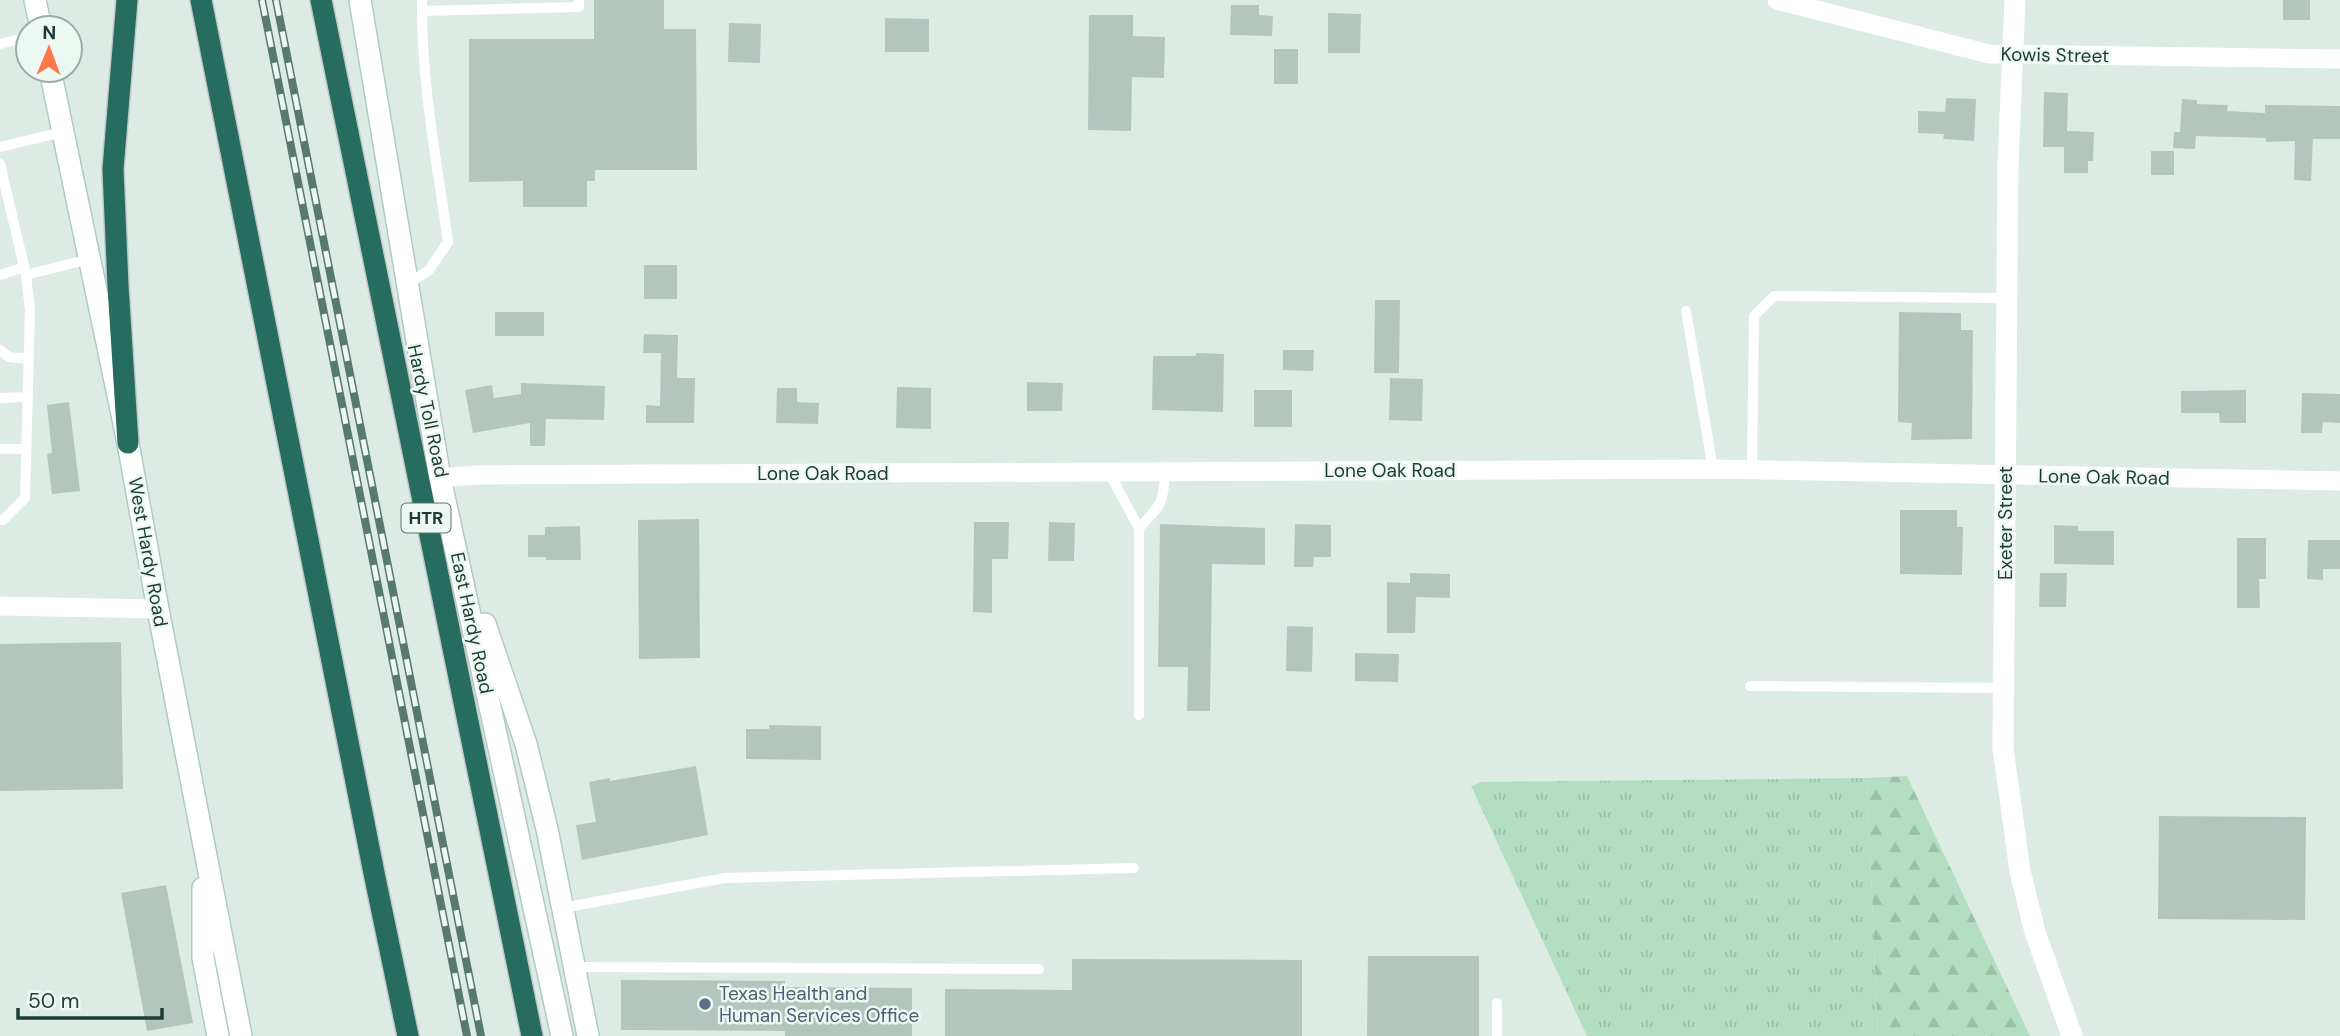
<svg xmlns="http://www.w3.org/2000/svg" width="2340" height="1036" font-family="'DM Sans',sans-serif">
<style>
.grass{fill:url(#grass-tufts)}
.forest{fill:url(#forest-firs)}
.building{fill:#b3c6be}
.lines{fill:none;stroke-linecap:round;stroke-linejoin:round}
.secondary-casing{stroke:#afccc2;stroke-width:24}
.motorway-casing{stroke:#c0c8c6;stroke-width:24}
.service{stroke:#fff;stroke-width:10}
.minor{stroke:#fff;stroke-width:19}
.tertiary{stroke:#fff;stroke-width:21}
.secondary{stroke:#fff;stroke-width:21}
.motorway{stroke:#266c5f;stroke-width:21}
.rail-casing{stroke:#577970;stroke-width:8}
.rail{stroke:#eef8f3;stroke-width:5;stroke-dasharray:16;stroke-linecap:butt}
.service-dot{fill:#5c6f8a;stroke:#eef8f3;stroke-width:2.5}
.labels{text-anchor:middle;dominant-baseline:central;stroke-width:5;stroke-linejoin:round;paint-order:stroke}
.shield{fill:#eef8f3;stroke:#5c746e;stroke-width:2}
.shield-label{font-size:18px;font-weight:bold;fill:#1d3c35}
.street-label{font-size:19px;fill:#1d3c35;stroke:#eef8f3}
.service-label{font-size:19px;fill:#4e5e75;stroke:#eef8f3;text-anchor:start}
</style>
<defs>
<pattern id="grass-tufts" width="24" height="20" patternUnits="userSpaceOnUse" patternTransform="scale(1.75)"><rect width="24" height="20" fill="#b3dfc0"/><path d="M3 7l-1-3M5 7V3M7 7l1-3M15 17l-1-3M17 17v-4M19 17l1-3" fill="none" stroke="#9ac0a6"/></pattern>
<pattern id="forest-firs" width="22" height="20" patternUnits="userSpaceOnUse" patternTransform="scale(1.75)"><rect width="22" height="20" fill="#b3dfc0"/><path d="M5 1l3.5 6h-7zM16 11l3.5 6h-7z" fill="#9ac0a6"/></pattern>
</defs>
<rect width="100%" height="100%" fill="#ddebe5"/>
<path class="grass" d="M 1867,778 L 1878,1036 L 1587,1036 L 1471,786 L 1482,782 Z"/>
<path class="forest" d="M 1907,776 L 2030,1036 L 1878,1036 L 1867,778 Z"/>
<path class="building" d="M 594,0 L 664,0 L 664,29 L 696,29 L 697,170 L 595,170 L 595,181 L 587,181 L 587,207 L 523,207 L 523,181 L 469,182 L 469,39 L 594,39 Z
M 2283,0 L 2310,0 L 2310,20 L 2283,20 Z
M 1231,5 L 1259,5 L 1259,15 L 1273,16 L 1272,36 L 1230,35 Z
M 1328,13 L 1361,14 L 1360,53 L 1328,53 Z
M 1089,15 L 1133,15 L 1133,36 L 1165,37 L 1164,78 L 1132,77 L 1131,131 L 1088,130 Z
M 885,18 L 929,19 L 929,52 L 885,52 Z
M 729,23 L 761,24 L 760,63 L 728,62 Z
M 1274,49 L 1298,49 L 1298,84 L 1274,84 Z
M 2044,92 L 2068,93 L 2067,131 L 2094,132 L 2093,161 L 2088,161 L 2088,173 L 2064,173 L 2064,147 L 2043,147 Z
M 1946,98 L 1976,99 L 1974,141 L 1943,139 L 1944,134 L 1918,133 L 1918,111 L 1945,112 Z
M 2182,99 L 2197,100 L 2197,104 L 2228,105 L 2227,111 L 2265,113 L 2265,105 L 2340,106 L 2340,139 L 2313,139 L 2311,181 L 2294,180 L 2295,141 L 2266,142 L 2266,138 L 2196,136 L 2195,149 L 2173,148 L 2174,132 L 2180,132 Z
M 2151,151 L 2174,151 L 2174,175 L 2151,175 Z
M 644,265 L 677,265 L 677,299 L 644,299 Z
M 1375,300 L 1400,300 L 1399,373 L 1374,373 Z
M 495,312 L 544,312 L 544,336 L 495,336 Z
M 1899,312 L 1961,313 L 1961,330 L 1973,330 L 1972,439 L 1911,440 L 1912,423 L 1898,422 Z
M 644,334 L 678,335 L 677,378 L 695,378 L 694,423 L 646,423 L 646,405 L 660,406 L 661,353 L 643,353 Z
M 1283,350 L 1314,350 L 1313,371 L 1283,370 Z
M 1196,353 L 1224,354 L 1223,412 L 1152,410 L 1153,356 L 1196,356 Z
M 1390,378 L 1423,379 L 1422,421 L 1389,420 Z
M 1027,382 L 1063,383 L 1062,411 L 1027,411 Z
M 521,383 L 605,386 L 604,420 L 546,419 L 545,446 L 530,446 L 530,423 L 473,433 L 465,390 L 492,385 L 494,398 L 521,394 Z
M 897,387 L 931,388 L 931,429 L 896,428 Z
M 777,388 L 797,388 L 797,402 L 819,403 L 818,424 L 776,423 Z
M 1254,390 L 1292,390 L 1292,427 L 1254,427 Z
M 2246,390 L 2246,423 L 2220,423 L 2219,413 L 2181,413 L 2181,391 Z
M 2302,393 L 2340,394 L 2340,423 L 2323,422 L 2322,433 L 2301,433 Z
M 69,402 L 80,491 L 52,494 L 47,454 L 52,453 L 47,405 Z
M 1900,510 L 1957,510 L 1957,527 L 1963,527 L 1962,575 L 1900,574 Z
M 699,519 L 700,658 L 639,659 L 638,520 Z
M 974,522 L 1009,522 L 1008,559 L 992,559 L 992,613 L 973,612 Z
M 1049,522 L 1075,523 L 1074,561 L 1048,561 Z
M 1160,524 L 1265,528 L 1265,565 L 1212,564 L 1210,711 L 1187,711 L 1188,667 L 1158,667 Z
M 1295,524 L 1331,525 L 1331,557 L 1314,557 L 1313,567 L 1294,567 Z
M 2054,525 L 2078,526 L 2078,531 L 2114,531 L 2114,565 L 2054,564 Z
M 580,526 L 581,560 L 546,560 L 546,557 L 528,557 L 528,535 L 545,535 L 545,527 Z
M 2237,538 L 2266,538 L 2266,579 L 2259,579 L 2260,608 L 2237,608 Z
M 2308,540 L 2340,540 L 2340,569 L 2323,569 L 2323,580 L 2307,579 Z
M 1410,573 L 1450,574 L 1450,598 L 1416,597 L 1415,633 L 1387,633 L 1387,582 L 1410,583 Z
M 2040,573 L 2067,573 L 2066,607 L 2039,607 Z
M 1287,626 L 1313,627 L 1312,672 L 1286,671 Z
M 121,642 L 123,789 L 0,791 L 0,644 Z
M 1355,653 L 1399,654 L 1398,682 L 1355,681 Z
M 769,725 L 821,726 L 821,760 L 746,759 L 746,729 L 769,729 Z
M 696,766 L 708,835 L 582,860 L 576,825 L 596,822 L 589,782 L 610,778 L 610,781 Z
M 2159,816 L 2306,817 L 2305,920 L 2158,919 Z
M 166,885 L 193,1023 L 147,1031 L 121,893 Z
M 1368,956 L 1479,956 L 1479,1036 L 1367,1036 Z
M 1072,959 L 1302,960 L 1302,1036 L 945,1036 L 945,989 L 1072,990 Z
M 621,980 L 785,981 L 785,987 L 912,988 L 912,1036 L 785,1036 L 785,1031 L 621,1030 Z"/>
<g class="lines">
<g class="secondary-casing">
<path id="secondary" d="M 35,0 L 41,28
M 360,0 L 440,478 L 562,1036
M 50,70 L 128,443 L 158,609 L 241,1036
M 485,624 L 526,744 L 547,829 L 588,1036
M 203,888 L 203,958 L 218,1036"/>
</g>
<g class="motorway-casing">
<path id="motorway" d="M 127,0 L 113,169 L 118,286 L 128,443
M 201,0 L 374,873 L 408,1036
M 321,0 L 532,1036"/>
</g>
<path class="service" d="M 422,11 L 579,7 L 579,0
M 0,44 L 28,37
M 0,147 L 63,132
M 0,164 L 26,275 L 30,310 L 25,498 L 3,520 L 0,520
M 0,275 L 24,267
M 26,275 L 90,259
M 408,284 L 429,270 L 448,242 C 437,162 421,82 422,0
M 1686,311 L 1713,469
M 0,350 L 9,357 L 29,359
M 0,398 L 28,397
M 0,449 L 26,449
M 1752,469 L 1754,316 L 1774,296 L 2007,298
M 1108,471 L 1139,528 L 1139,715
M 1139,528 C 1161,505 1164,503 1165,471
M 1750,686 L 2004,688
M 562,908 L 725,878 L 1134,868
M 574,967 L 1039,969
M 1497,1036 L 1497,1003"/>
<path class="minor" d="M 1777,0 L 1989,54 L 2340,59
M 440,478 L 477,475 L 1713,469 L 2340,481
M 0,606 L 158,609"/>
<path class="tertiary" d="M 2015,0 L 2008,164 L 2003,748 L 2020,871 L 2035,932 L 2072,1036"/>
<use href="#secondary" class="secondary"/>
<use href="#motorway" class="motorway"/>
<g class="rail-casing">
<path id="rail" d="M 262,0 L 467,1036
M 276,0 L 481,1036"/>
</g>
<use href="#rail" class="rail"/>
</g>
<circle class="service-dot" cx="705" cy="1004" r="7"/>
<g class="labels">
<rect class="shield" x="401.5" y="503.5" width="49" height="29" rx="5"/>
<g class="shield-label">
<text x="426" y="518">HTR</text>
</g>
<g class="street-label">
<text transform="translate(2055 55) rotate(1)">Kowis Street</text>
<text transform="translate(428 411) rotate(78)">Hardy Toll Road</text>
<text x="1390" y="470">Lone Oak Road</text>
<text x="823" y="473">Lone Oak Road</text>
<text transform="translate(2104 477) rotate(1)">Lone Oak Road</text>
<text transform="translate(2005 523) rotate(-90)">Exeter Street</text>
<text transform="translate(148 552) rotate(80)">West Hardy Road</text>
<text transform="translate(472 623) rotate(78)">East Hardy Road</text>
</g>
<g class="service-label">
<text x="719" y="993">Texas Health and<tspan x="719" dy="22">Human Services Office</tspan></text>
</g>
</g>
<g transform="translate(49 49) rotate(1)"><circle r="33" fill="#eef8f3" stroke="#9aada7" stroke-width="2"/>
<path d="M0-5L12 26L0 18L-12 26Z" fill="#ff7848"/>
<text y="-10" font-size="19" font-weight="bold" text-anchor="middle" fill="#1d3c35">N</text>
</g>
<path d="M18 1008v10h144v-10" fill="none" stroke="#1d3c35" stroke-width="3.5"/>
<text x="28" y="1008" font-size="21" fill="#1d3c35" stroke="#eef8f3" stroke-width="5" paint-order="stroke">50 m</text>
</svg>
